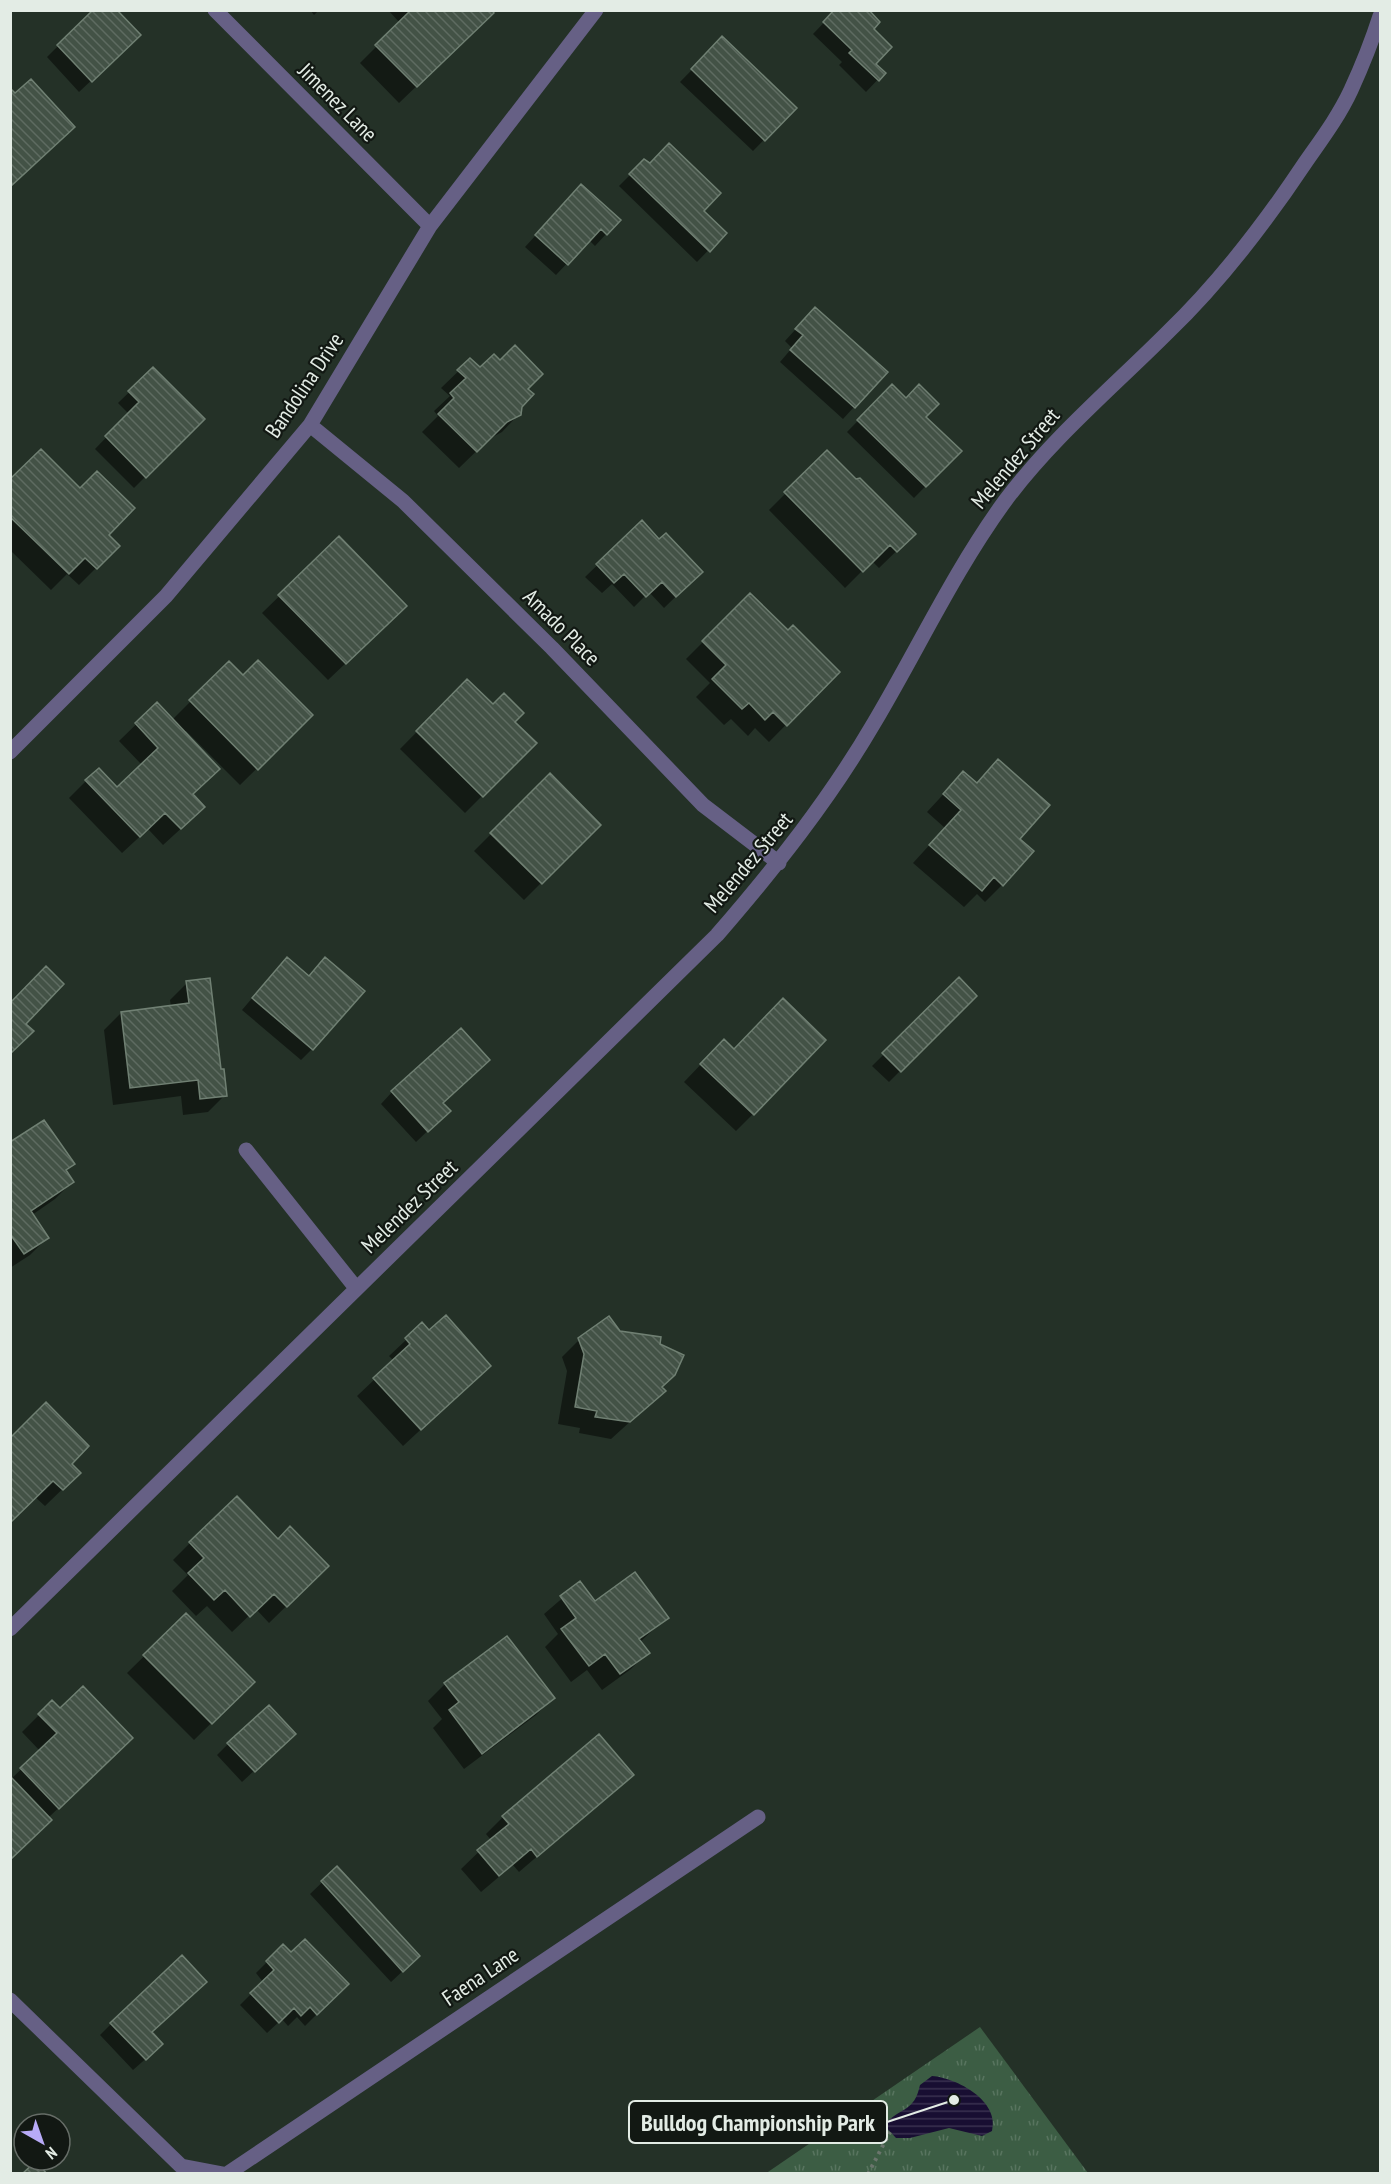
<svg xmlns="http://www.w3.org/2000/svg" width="1391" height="2184" font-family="'PT Sans Narrow',sans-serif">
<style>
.grass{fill:url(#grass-tufts)}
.water{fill:url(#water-rules)}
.shadow{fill:#0007}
.building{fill:url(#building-back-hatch);stroke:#708073;stroke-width:1.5}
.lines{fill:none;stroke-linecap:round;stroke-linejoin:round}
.path{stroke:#6a756c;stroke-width:4;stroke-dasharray:3 4.5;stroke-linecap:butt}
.minor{stroke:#666085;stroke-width:15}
.labels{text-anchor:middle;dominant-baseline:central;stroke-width:4.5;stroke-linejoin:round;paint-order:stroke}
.street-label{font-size:22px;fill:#e3ece5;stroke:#121813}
.leader{fill:none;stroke:#e3ece5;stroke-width:2}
.callout-dot{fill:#e3ece5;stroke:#121813;stroke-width:2}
.callout{fill:#121813;stroke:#e3ece5;stroke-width:2}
.callout-label{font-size:24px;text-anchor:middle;font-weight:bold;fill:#e3ece5}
</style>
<defs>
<pattern id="grass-tufts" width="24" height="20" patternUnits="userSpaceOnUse" patternTransform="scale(1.5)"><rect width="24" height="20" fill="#3c5d44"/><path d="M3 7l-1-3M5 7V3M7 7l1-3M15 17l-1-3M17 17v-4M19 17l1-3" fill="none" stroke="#58745f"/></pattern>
<pattern id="water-rules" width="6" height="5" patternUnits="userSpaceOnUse" patternTransform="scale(1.5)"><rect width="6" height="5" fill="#180e32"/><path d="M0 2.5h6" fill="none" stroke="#393150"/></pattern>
<pattern id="building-back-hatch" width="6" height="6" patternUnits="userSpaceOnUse" patternTransform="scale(1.5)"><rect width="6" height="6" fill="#435246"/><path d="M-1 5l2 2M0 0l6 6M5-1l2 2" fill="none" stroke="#5e6b61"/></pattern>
</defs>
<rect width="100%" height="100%" fill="#243127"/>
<path class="grass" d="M 980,2027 L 1088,2173 L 765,2174 Z"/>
<path class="water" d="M 932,2076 C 957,2078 1000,2101 992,2131 L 982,2136 L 949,2128 L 910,2138 L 896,2138 L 884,2125 C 901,2106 914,2113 920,2085 Z"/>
<path class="shadow" d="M 310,10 L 319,10 L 314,15 Z
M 388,10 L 490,10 L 475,30 L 399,103 L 360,63 L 400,23 Z
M 836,10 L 872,29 L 874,64 L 884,73 L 866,92 L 839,65 L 842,62 L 813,34 Z
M 722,39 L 795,108 L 753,151 L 680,82 Z
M 58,46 L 128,46 L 79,92 L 47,57 Z
M 644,161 L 725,233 L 697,262 L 619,186 Z
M 570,198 L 619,220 L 595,246 L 589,240 L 556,275 L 525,247 Z
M 804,320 L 886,372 L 843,419 L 780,362 L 792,348 L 785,341 Z
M 470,360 L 480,370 L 526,389 L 519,414 L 502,432 L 489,439 L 459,468 L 422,432 L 438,416 L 434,411 L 450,396 L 441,388 Z
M 153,369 L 203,419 L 134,488 L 95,449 L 129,414 L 118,403 Z
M 892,386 L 960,451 L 914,498 L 847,432 Z
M 827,452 L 914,534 L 879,568 L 872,561 L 845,588 L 769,510 Z
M 10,481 L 107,535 L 118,546 L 79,585 L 67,574 L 51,590 L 10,550 Z
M 642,522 L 659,541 L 701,572 L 664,608 L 649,592 L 634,607 L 612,584 L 602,593 L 585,577 Z
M 339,538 L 388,623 L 328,680 L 262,613 Z
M 750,595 L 788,632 L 838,672 L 769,742 L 755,728 L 748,736 L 731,719 L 724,725 L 696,697 L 710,683 L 686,659 Z
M 229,663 L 243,677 L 311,715 L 240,785 L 186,731 L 184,733 L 191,795 L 186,824 L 163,845 L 148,829 L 122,853 L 69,798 L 86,781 L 116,789 L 142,765 L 119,741 L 157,704 L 172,720 Z
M 467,681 L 535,743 L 465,813 L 400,749 Z
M 998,761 L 1018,839 L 1002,885 L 985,902 L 977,894 L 964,907 L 913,863 L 945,828 L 927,812 L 963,773 L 976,784 Z
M 550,775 L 599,825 L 524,900 L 474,851 Z
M 325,959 L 312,1049 L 301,1060 L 242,1010 L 276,970 L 308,977 Z
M 959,980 L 975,996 L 889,1082 L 872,1066 Z
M 187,983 L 225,1095 L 208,1112 L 183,1115 L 181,1096 L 113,1105 L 104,1030 L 121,1013 L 171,1007 L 170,1000 Z
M 707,1058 L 753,1114 L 736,1131 L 684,1082 Z
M 392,1092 L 441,1104 L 437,1122 L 416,1142 L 381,1104 Z
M 10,1144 L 73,1164 L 65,1172 L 72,1182 L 55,1199 L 32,1215 L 47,1238 L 30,1255 L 10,1268 Z
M 422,1325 L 472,1382 L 403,1446 L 357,1396 L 394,1361 L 389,1356 Z
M 579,1340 L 664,1391 L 611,1439 L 579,1433 L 580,1428 L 558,1424 L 567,1371 L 562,1357 Z
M 70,1464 L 79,1473 L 45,1506 L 35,1497 Z
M 190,1543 L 310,1583 L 269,1623 L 256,1609 L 232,1632 L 207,1606 L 196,1616 L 172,1591 L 188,1575 L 173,1560 Z
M 580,1583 L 595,1603 L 667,1617 L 640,1642 L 648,1652 L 631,1669 L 602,1690 L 587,1670 L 571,1682 L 545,1647 L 558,1634 L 544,1614 Z
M 186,1615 L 253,1682 L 194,1740 L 127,1673 Z
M 445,1684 L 553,1698 L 536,1715 L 464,1769 L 433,1728 L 442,1719 L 428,1701 Z
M 52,1702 L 114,1755 L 48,1818 L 11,1779 L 40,1751 L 22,1732 Z
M 228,1744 L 282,1745 L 242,1782 L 217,1755 Z
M 632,1775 L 519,1872 L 513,1865 L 481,1892 L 461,1869 L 491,1840 L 486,1834 L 503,1817 Z
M 337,1868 L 406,1968 L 391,1982 L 310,1894 Z
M 283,1946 L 291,1954 L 347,1984 L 305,2026 L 297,2017 L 288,2026 L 282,2019 L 267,2033 L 240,2005 L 263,1982 L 256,1973 Z
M 111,2024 L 151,2033 L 150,2055 L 133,2070 L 100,2035 Z"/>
<path class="building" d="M 93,10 L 117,10 L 141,35 L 92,82 L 57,45 Z
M 411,10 L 492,10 L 494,13 L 417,87 L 375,45 Z
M 834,10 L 869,10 L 880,22 L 874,29 L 892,47 L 876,64 L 886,73 L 879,81 L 849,53 L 852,50 L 823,22 Z
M 722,36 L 797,108 L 765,141 L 691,69 Z
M 31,79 L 75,127 L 11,186 L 10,88 L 15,93 Z
M 669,143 L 721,193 L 704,211 L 727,233 L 710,252 L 629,174 L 644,159 L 650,163 Z
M 581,184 L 621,220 L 607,235 L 601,229 L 568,265 L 535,235 Z
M 815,307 L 888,372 L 855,408 L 790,350 L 803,335 L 795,329 Z
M 515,345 L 543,374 L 528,389 L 534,394 L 522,407 L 521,415 L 507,422 L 477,452 L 438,414 L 454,398 L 450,393 L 466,378 L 457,370 L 470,358 L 480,367 L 494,354 L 500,360 Z
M 153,367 L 205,419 L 146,478 L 105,436 L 139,402 L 128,391 Z
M 892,384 L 906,398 L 919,384 L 939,404 L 926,417 L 962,451 L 926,487 L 857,420 Z
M 41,449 L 80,488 L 97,471 L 135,508 L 109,535 L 120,546 L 97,569 L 85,558 L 69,574 L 10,517 L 10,479 Z
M 827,450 L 856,479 L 860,478 L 916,534 L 897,552 L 890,545 L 863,572 L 784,492 Z
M 642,520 L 659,539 L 666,533 L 703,572 L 676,597 L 662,582 L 646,597 L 624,574 L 614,583 L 596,564 Z
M 339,536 L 407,606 L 346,664 L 278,595 Z
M 750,593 L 788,630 L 793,625 L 840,672 L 787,726 L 773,712 L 765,720 L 749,703 L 742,709 L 712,679 L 726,665 L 702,641 Z
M 258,660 L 313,715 L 258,770 L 189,700 L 229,661 L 243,675 Z
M 467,679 L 493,704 L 504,693 L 524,713 L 515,722 L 537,743 L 483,797 L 416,731 Z
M 157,702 L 220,769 L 193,794 L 205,807 L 181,829 L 165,813 L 140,837 L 85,780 L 99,768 L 117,787 L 158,748 L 135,723 Z
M 998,759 L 1050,805 L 1020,839 L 1034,851 L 1003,886 L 994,877 L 982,891 L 929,845 L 961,810 L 943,794 L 963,771 L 977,783 Z
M 550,773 L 601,825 L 542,884 L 490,833 Z
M 287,957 L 309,976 L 325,957 L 365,991 L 313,1050 L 252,998 Z
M 46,966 L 64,984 L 26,1024 L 34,1031 L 10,1054 L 10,1003 Z
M 959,977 L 977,996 L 901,1072 L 882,1053 Z
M 210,978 L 221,1069 L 224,1069 L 227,1096 L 200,1099 L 198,1080 L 130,1088 L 121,1012 L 189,1003 L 186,981 Z
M 783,998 L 826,1040 L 754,1115 L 700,1064 L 724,1039 L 734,1049 Z
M 461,1028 L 490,1060 L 443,1103 L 451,1111 L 428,1132 L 391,1091 Z
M 44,1120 L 75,1164 L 66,1170 L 74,1182 L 31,1211 L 49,1238 L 24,1254 L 10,1234 L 10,1142 Z
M 446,1315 L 491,1366 L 421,1430 L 373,1378 L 410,1344 L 405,1338 L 422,1322 L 429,1330 Z
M 609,1316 L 620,1331 L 661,1337 L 660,1344 L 684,1355 L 675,1375 L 662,1387 L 666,1391 L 630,1422 L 595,1417 L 597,1411 L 575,1407 L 584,1354 L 578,1338 Z
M 46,1402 L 89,1446 L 72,1464 L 81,1473 L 63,1490 L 53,1481 L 10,1523 L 10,1438 Z
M 237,1496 L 278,1539 L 290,1526 L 329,1566 L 287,1607 L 274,1594 L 250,1617 L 225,1590 L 214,1600 L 188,1573 L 204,1558 L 189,1542 Z
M 635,1572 L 669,1618 L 639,1639 L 650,1653 L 620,1674 L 605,1654 L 589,1666 L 561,1629 L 576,1618 L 560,1596 L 580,1581 L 595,1601 Z
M 186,1613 L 255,1682 L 212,1724 L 143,1655 Z
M 507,1636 L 555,1698 L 482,1754 L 449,1710 L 459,1702 L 444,1683 Z
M 83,1686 L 133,1738 L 59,1809 L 20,1768 L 57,1733 L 38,1714 L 52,1700 L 60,1708 Z
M 269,1705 L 296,1734 L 255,1772 L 227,1743 Z
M 599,1734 L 634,1775 L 537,1857 L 531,1849 L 499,1876 L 477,1850 L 509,1824 L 502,1816 Z
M 10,1776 L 52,1820 L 10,1860 Z
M 337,1866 L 420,1956 L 403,1972 L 321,1881 Z
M 305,1939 L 349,1984 L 317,2015 L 310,2007 L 301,2016 L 294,2008 L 279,2023 L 250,1993 L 274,1970 L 266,1961 L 283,1944 L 291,1952 Z
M 182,1955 L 207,1982 L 152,2032 L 163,2044 L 146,2060 L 110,2023 Z
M 36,2161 L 47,2174 L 22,2174 Z"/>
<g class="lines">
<path class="path" d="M 868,2174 L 890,2132"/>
<path class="minor" d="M 215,10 L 430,226
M 310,425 L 403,501 L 552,648 L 703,805 L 779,863
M 10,752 L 166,596 L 310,425 L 430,226 L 596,10
M 246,1150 L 356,1288
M 10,1629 L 717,935 C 775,868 829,800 874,723 C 918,649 954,571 1005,501 C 1052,438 1113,387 1168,332 C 1220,282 1265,223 1305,163 C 1321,140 1339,116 1351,90 C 1362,66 1372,41 1380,16
M 10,2000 L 181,2166 L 223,2174
M 227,2174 L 758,1817"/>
</g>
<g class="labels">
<g class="street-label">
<text transform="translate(338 102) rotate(45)">Jimenez Lane</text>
<text transform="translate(304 385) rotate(-56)">Bandolina Drive</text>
<text transform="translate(1015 458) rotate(-50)">Melendez Street</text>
<text transform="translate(562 627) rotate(45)">Amado Place</text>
<text transform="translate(748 862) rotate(-50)">Melendez Street</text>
<text transform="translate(409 1206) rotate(-44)">Melendez Street</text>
<text transform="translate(480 1976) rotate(-34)">Faena Lane</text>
</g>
</g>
<path class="leader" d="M954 2100L887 2122"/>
<circle class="callout-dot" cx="954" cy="2100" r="6"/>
<rect class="callout" x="629" y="2101" width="258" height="42" rx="6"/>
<g class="callout-label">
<text x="758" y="2131">Bulldog Championship Park</text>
</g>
<rect width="1391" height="2184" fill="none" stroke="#e3ece5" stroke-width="24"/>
<g transform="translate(42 2142) rotate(140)"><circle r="28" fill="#121813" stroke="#666d67" stroke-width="1.5"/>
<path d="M0-4.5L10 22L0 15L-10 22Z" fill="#b8abf7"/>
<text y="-9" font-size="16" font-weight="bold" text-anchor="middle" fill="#e3ece5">N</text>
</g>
</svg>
